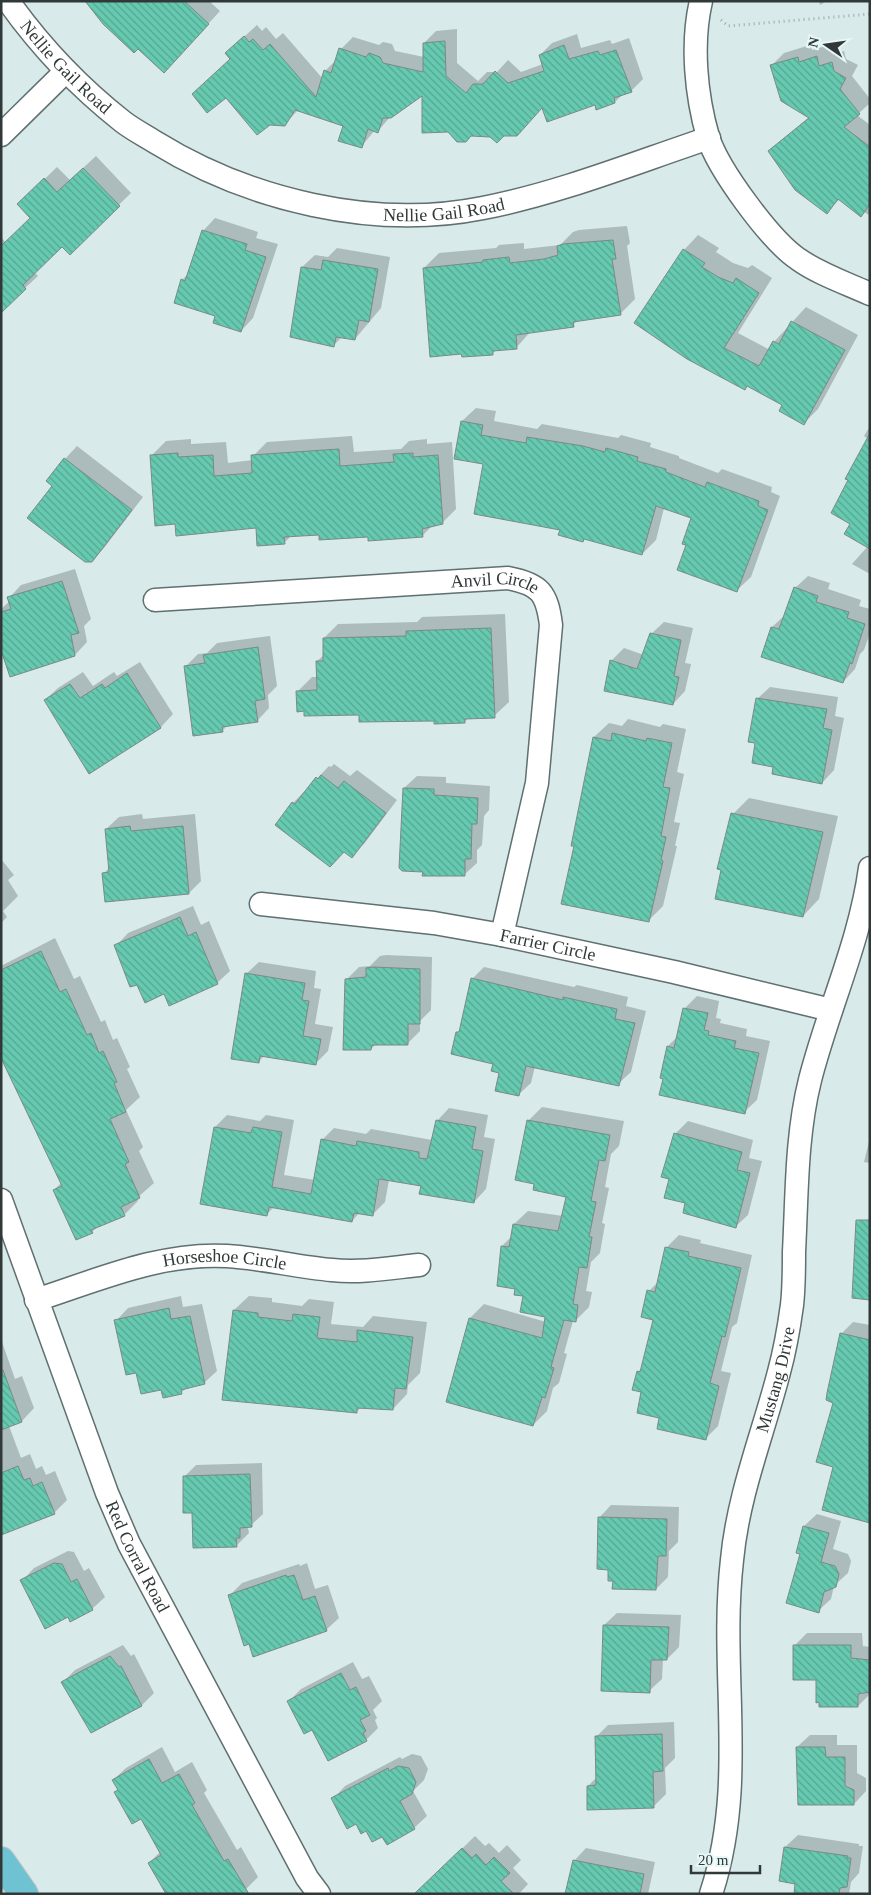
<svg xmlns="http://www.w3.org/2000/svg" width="871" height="1895" font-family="Georgia,serif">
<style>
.shadow{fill:#0003}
.building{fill:url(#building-back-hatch);stroke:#7b8a86}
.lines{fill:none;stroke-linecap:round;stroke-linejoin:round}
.minor-casing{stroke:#606f6f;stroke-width:25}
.major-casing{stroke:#c5c7c7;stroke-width:30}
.path{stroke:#9dabab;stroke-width:3;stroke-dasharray:1 4;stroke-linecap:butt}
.minor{stroke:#fff;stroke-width:22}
.major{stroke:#6fc2d1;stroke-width:28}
.labels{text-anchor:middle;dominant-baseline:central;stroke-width:4;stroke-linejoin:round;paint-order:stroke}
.street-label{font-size:18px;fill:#313838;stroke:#e5f7f7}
</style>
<defs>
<pattern id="building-back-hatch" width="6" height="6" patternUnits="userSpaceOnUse" patternTransform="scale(1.25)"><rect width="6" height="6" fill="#66cab1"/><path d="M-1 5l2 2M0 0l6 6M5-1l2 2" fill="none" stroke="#55a591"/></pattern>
</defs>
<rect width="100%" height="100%" fill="#d8eaea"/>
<path class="shadow" d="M 87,1 L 209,1 L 220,11 L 176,59 Z
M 819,1 L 827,1 L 820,5 Z
M 257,25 L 262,31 L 266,27 L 276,39 L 283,33 L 323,79 L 325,71 L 337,59 L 341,49 L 353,37 L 379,45 L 383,42 L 392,44 L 395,51 L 424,57 L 424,43 L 436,31 L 457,29 L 457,63 L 478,81 L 487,72 L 497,72 L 508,60 L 521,72 L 543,64 L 540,55 L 552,43 L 577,34 L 581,48 L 610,40 L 612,44 L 629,38 L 643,79 L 631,91 L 623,94 L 615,102 L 595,104 L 543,107 L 423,93 L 391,116 L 378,131 L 375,130 L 361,147 L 344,125 L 298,110 L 285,124 L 226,53 Z
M 810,45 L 812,50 L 829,45 L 832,54 L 844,51 L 846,59 L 858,65 L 852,76 L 870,99 L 870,103 L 857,115 L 870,125 L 869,215 L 840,199 L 826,212 L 796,189 L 769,151 L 809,117 L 771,66 L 784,53 Z
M 96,156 L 131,193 L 70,253 L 62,245 L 34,272 L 38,276 L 1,310 L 1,237 L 6,243 L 32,218 L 19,204 L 57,167 L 70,180 Z
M 215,218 L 258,232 L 256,238 L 278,244 L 253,318 L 241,331 L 217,315 L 182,280 L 189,273 L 203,231 Z
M 627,226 L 630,243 L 627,246 L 635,299 L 620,314 L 579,319 L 573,325 L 531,331 L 516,348 L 497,349 L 493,353 L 424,268 L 439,253 L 496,248 L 499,245 L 524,243 L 524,249 L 560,245 L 573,232 L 579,230 Z
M 698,235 L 719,248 L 716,252 L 733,263 L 748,268 L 752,265 L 772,278 L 738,333 L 770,350 L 774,342 L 806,307 L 858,335 L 818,409 L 804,423 L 784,404 L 636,322 L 684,250 Z
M 337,248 L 390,257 L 381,308 L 355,339 L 342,337 L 334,345 L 291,336 L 302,267 L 315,255 L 328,257 Z
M 476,408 L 496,411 L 494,421 L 537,429 L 542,424 L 618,438 L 621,435 L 651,443 L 650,447 L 679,456 L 679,458 L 718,473 L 722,469 L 772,487 L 771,492 L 780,496 L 751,577 L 737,590 L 688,544 L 692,518 L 664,508 L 656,540 L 642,554 L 585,538 L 583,540 L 561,529 L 484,463 L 462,421 Z
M 870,426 L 870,574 L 852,564 L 868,546 L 852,523 L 868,439 L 864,436 Z
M 352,436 L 354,452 L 401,449 L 409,441 L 427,439 L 427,444 L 452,442 L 456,509 L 442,523 L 433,525 L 422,536 L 320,534 L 291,536 L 284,543 L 257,527 L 176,523 L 152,455 L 166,441 L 191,439 L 191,444 L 226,442 L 228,463 L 253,460 L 253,456 L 267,442 Z
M 77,446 L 143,497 L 104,548 L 92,561 L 54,486 L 65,459 Z
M 75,569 L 91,619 L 84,626 L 87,642 L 75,655 L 10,675 L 1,652 L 1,609 L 10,601 L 9,598 L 21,585 Z
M 808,576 L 830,583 L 828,589 L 861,600 L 859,606 L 870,609 L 870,633 L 864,650 L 860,654 L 855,669 L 843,682 L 763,657 L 772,627 L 785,615 L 795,588 Z
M 505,614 L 509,702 L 494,716 L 469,717 L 464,722 L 305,710 L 298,691 L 312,677 L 318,677 L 317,661 L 324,655 L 324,638 L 338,624 L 417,622 L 422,617 Z
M 664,622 L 693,628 L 685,663 L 691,664 L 685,691 L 673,704 L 611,661 L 624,648 L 644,655 L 651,634 Z
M 270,636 L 277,686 L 268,695 L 269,708 L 257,721 L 229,724 L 222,731 L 186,666 L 198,654 L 207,653 L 217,643 Z
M 140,662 L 173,714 L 161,727 L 89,773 L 45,700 L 58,688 L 83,672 L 93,686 L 114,672 L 117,676 Z
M 770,687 L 838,697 L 835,716 L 844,718 L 834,770 L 822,783 L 774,766 L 757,742 L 757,699 Z
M 628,719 L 660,727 L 663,724 L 686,729 L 677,772 L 684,774 L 674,822 L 680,823 L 675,846 L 677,846 L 663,906 L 648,921 L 575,845 L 594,737 L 609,723 L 622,726 Z
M 334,764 L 350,776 L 357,770 L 397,800 L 364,844 L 351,856 L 293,803 L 329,766 L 331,767 Z
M 417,776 L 446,777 L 446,783 L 490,786 L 489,810 L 484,816 L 482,845 L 477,850 L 477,863 L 464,875 L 404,788 Z
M 749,798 L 838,816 L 819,899 L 803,916 L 733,814 Z
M 142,814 L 143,819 L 195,814 L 201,881 L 189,893 L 104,873 L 110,867 L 106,829 L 119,817 Z
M 1,859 L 14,875 L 8,880 L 18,896 L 3,911 L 7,917 L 1,923 Z
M 193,906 L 201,925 L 209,921 L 230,971 L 217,983 L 165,993 L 138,983 L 116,946 L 128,933 Z
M 55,938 L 74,979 L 80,976 L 101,1022 L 105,1020 L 113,1040 L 117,1038 L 130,1067 L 127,1069 L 140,1097 L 126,1110 L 143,1147 L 139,1151 L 154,1183 L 137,1198 L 138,1201 L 124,1215 L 98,1226 L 92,1232 L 54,1190 L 62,1182 L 1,1055 L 1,966 Z
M 386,955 L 432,957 L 431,1010 L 420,1021 L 420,1031 L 407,1044 L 376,1044 L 371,1049 L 347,979 L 359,967 L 370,966 L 380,956 Z
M 259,962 L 316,971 L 314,988 L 321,989 L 315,1024 L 333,1027 L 328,1051 L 316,1063 L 265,1055 L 258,1062 L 246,974 Z
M 484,967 L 574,987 L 577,985 L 628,997 L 626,1006 L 646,1011 L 631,1072 L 618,1084 L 535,1066 L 531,1083 L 518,1095 L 494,1063 L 457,1033 L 461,1029 L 472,979 Z
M 697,996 L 719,1001 L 716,1018 L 721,1019 L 720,1023 L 747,1029 L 746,1036 L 770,1041 L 757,1100 L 744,1112 L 668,1046 L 678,1036 L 684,1009 Z
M 542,1107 L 624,1121 L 619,1146 L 611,1154 L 605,1187 L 609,1188 L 602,1223 L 605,1224 L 600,1253 L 591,1262 L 586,1291 L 592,1292 L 589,1307 L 575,1321 L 573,1321 L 564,1353 L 567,1354 L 559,1383 L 553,1388 L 547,1411 L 533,1425 L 470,1318 L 484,1304 L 546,1322 L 547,1316 L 517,1288 L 498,1285 L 502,1246 L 512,1236 L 514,1224 L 528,1211 L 563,1216 L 568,1196 L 535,1183 L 528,1121 Z
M 449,1108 L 488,1115 L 484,1137 L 495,1139 L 486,1189 L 474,1202 L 422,1185 L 389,1180 L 385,1202 L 372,1215 L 360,1212 L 352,1221 L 274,1207 L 267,1214 L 215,1127 L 227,1115 L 260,1121 L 266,1115 L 294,1120 L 284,1175 L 315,1180 L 322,1140 L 334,1128 L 366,1134 L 371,1129 L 432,1140 L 437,1121 Z
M 688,1121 L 753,1140 L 749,1158 L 762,1161 L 748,1215 L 735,1227 L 687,1202 L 670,1178 L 675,1134 Z
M 870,1137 L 870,1163 L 864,1162 Z
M 679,1235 L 701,1240 L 700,1243 L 752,1255 L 737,1323 L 732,1327 L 721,1371 L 731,1373 L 718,1426 L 705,1439 L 661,1417 L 642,1392 L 638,1372 L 642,1368 L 654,1319 L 649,1291 L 659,1281 L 666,1248 Z
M 181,1296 L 183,1307 L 202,1304 L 217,1371 L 204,1383 L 187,1387 L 181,1393 L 162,1388 L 137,1371 L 116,1321 L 128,1308 Z
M 249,1296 L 272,1298 L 272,1302 L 302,1306 L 309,1299 L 334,1302 L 331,1324 L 363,1327 L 373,1316 L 427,1322 L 420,1373 L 408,1385 L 407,1394 L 393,1409 L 362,1407 L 356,1412 L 234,1310 Z
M 853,1322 L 870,1325 L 870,1522 L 835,1466 L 834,1402 L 841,1334 Z
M 1,1339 L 15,1379 L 22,1376 L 34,1408 L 22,1421 L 9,1426 L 21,1458 L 30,1454 L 36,1469 L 42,1466 L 46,1475 L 55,1471 L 67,1500 L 54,1513 L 1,1534 Z
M 262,1463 L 263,1514 L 248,1528 L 249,1533 L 236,1546 L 184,1477 L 196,1465 Z
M 611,1505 L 679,1507 L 678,1542 L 669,1551 L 668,1577 L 656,1589 L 614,1580 L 599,1518 Z
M 817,1514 L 841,1521 L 833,1549 L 848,1554 L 851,1561 L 848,1573 L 834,1586 L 831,1599 L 818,1611 L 801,1553 L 797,1552 L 804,1526 Z
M 68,1551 L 74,1552 L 84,1571 L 89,1568 L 105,1597 L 92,1609 L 68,1616 L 22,1581 L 34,1568 Z
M 307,1563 L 315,1589 L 328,1585 L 339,1618 L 326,1630 L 229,1596 L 242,1583 L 299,1564 L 300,1566 Z
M 617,1613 L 681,1615 L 679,1647 L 667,1659 L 663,1659 L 662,1679 L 649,1691 L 604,1625 Z
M 807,1633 L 862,1633 L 863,1646 L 870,1647 L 870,1694 L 858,1706 L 817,1679 L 795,1645 Z
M 123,1645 L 131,1656 L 134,1654 L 154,1693 L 142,1705 L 63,1682 L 75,1670 Z
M 353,1662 L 362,1679 L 369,1676 L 382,1701 L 373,1710 L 377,1718 L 375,1720 L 378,1728 L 366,1740 L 313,1728 L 289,1701 L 301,1689 Z
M 674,1722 L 675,1758 L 665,1768 L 666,1794 L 654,1806 L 588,1786 L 597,1777 L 596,1737 L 608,1725 Z
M 810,1735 L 837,1735 L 837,1745 L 857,1745 L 857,1773 L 866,1778 L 866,1791 L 854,1804 L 797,1747 Z
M 162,1747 L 175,1772 L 192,1762 L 207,1790 L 204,1793 L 237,1850 L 241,1847 L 258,1877 L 246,1889 L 149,1863 L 160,1852 L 141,1818 L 113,1780 L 126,1768 Z
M 412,1754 L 421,1756 L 428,1769 L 424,1780 L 413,1791 L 427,1816 L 414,1828 L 383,1835 L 356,1823 L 333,1799 L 345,1786 L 400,1757 L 402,1759 Z
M 798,1835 L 859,1844 L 859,1846 L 863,1846 L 859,1873 L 851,1882 L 849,1894 L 795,1894 L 797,1882 L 785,1847 Z
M 475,1836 L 485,1846 L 489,1843 L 499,1853 L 507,1845 L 521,1860 L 513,1868 L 528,1884 L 519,1894 L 416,1894 Z
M 586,1848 L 655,1862 L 648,1894 L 566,1894 L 574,1861 Z"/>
<path class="building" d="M 85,1 L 184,1 L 209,24 L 164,73 L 138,49 L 134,53 L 103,24 Z
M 244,36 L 249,42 L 253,39 L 263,50 L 270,44 L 316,97 L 324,70 L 331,73 L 339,48 L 366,57 L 369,53 L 380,57 L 383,63 L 423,72 L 423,43 L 445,41 L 446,76 L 466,93 L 473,84 L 483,84 L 495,71 L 508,83 L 544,71 L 539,55 L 564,45 L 569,59 L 598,51 L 600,55 L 616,50 L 632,92 L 614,98 L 615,103 L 596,110 L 595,105 L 547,122 L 542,108 L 517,136 L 504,136 L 497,143 L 490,137 L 471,136 L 466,142 L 457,142 L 448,132 L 422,133 L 422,96 L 391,118 L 383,118 L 378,133 L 368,129 L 362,148 L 338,141 L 343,126 L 295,110 L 285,126 L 270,125 L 257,135 L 226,98 L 207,113 L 192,94 L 230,59 L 225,53 Z
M 817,56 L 819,66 L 832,62 L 834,71 L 846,78 L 840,89 L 860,114 L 844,127 L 870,147 L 870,204 L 861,217 L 838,199 L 827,214 L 795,190 L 768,151 L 809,118 L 781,101 L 770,65 L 798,57 L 799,62 Z
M 83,168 L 120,206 L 70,255 L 62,247 L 23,285 L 26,289 L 1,313 L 1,246 L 30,218 L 17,204 L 44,178 L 57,192 Z
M 202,230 L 247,244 L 245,250 L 266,257 L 241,332 L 213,323 L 215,316 L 174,303 L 181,279 L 185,281 Z
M 613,240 L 616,259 L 612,259 L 621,315 L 573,322 L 574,327 L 516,335 L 517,349 L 493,351 L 493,355 L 462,357 L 461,354 L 430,357 L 423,268 L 483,262 L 483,260 L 509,257 L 510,263 L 544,259 L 558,255 L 557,246 L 563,244 Z
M 683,249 L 705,263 L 702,267 L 718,277 L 733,283 L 736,278 L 759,293 L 724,348 L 759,366 L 773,341 L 779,344 L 791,321 L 845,350 L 804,425 L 779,411 L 782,405 L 747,386 L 745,390 L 687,359 L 634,323 Z
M 323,260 L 378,269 L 369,322 L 359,320 L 355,340 L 336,337 L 334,347 L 290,337 L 301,267 L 321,270 Z
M 461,421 L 483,425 L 481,435 L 526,443 L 527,437 L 583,446 L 605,452 L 606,448 L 638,457 L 637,461 L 666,469 L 666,472 L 705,487 L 707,482 L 759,501 L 758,506 L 768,510 L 737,592 L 677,570 L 686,545 L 682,544 L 691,518 L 656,506 L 642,555 L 584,539 L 583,542 L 558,535 L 560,530 L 474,514 L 483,464 L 454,459 Z
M 870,433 L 870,549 L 844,534 L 850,524 L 831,513 L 848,480 L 845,479 Z
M 339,449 L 340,466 L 394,462 L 393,454 L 413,453 L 413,457 L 438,455 L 443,524 L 422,529 L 423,537 L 368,541 L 368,537 L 319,540 L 319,535 L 284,537 L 285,544 L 257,546 L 256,528 L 176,536 L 175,524 L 155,526 L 150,455 L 178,453 L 178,457 L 213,455 L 214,476 L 252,473 L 251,455 Z
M 64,458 L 132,510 L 92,562 L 85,562 L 27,518 L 52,486 L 46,481 Z
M 62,581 L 79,633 L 71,635 L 75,656 L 10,677 L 1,650 L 1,612 L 11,609 L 7,597 Z
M 794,587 L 818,596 L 816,602 L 849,612 L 847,618 L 865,624 L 852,664 L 850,663 L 843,683 L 761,657 L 771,627 L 779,629 Z
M 491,628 L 495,718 L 465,719 L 465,723 L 434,724 L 434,721 L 359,722 L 359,715 L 304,716 L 304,711 L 297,712 L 296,691 L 317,690 L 316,661 L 323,661 L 323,638 L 406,636 L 406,631 Z
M 650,633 L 681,640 L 674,676 L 679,677 L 673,705 L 604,691 L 610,660 L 637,669 Z
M 258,647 L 265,699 L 255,701 L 258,722 L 222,727 L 223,732 L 193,736 L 184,666 L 205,663 L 203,655 Z
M 127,673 L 161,728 L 89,774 L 44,700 L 70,684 L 80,698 L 102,684 L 105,688 Z
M 756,698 L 827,709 L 823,728 L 832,730 L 822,784 L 772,774 L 773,767 L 752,763 L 755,743 L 748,742 Z
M 612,733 L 646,741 L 647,738 L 672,743 L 663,787 L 670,788 L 661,836 L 666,837 L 661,860 L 663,861 L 649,922 L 561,904 L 574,846 L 571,846 L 593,737 L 611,741 Z
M 321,775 L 338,788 L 344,781 L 386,813 L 352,858 L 344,852 L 330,867 L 275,825 L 292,802 L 295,804 L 316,777 L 318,779 Z
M 403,788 L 434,789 L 434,795 L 478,798 L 477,824 L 472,824 L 471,859 L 465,859 L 465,876 L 422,876 L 423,872 L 402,871 L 399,868 Z
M 731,813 L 823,832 L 803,917 L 715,899 L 721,870 L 717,869 Z
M 130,826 L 131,831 L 183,826 L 189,894 L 105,902 L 102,873 L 109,872 L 105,829 Z
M 180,917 L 188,936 L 196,932 L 218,984 L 169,1006 L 164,994 L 145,1003 L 137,985 L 130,987 L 114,945 Z
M 41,951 L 60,992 L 66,989 L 87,1035 L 91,1033 L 99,1053 L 103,1051 L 117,1082 L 114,1083 L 126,1112 L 110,1119 L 129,1162 L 125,1164 L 140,1198 L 121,1207 L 125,1216 L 91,1230 L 93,1233 L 76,1240 L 53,1190 L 62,1186 L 1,1058 L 1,970 Z
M 373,967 L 420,969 L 420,1024 L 408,1024 L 408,1045 L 372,1045 L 371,1050 L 343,1050 L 345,979 L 366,977 L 366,968 Z
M 245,973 L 305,983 L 302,1000 L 309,1001 L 303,1036 L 321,1039 L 316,1065 L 260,1056 L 259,1063 L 231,1059 Z
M 471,978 L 563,1000 L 563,997 L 617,1009 L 615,1019 L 635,1023 L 619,1086 L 526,1066 L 519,1096 L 495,1091 L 499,1073 L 491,1071 L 493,1064 L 451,1054 L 456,1032 L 459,1032 Z
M 683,1008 L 708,1013 L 704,1030 L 709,1031 L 708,1035 L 736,1041 L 734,1048 L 759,1053 L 745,1114 L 659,1095 L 663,1079 L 660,1078 L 667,1046 L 674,1048 Z
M 436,1120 L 476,1127 L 472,1149 L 483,1151 L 474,1203 L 419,1194 L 421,1186 L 379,1179 L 373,1216 L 354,1213 L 352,1222 L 269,1207 L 267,1216 L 200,1204 L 214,1127 L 251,1133 L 253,1127 L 282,1132 L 272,1187 L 311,1194 L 321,1139 L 356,1146 L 357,1141 L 419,1152 L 419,1158 L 427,1159 Z
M 527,1120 L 610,1135 L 605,1161 L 599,1160 L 591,1201 L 596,1202 L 589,1237 L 592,1237 L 587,1268 L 579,1267 L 573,1304 L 578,1305 L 576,1322 L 564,1320 L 551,1367 L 554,1368 L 545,1398 L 542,1397 L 533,1426 L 446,1402 L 469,1318 L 542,1338 L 545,1317 L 520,1312 L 523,1296 L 514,1295 L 515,1289 L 497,1286 L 501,1246 L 509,1247 L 513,1224 L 558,1231 L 566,1197 L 533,1190 L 534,1184 L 515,1180 Z
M 674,1133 L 742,1152 L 737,1170 L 750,1173 L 736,1228 L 683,1213 L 685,1203 L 664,1198 L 669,1179 L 661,1177 Z
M 856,1220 L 870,1220 L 870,1300 L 852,1298 Z
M 665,1247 L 689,1252 L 688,1256 L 741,1268 L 725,1337 L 722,1336 L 710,1383 L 719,1386 L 706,1440 L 657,1429 L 659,1418 L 637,1413 L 641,1392 L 632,1390 L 637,1371 L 640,1372 L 653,1320 L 641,1317 L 647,1290 L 655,1292 Z
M 169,1308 L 171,1319 L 190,1316 L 205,1384 L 181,1390 L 182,1394 L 163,1398 L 161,1390 L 141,1394 L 136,1373 L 126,1375 L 114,1320 Z
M 233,1310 L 258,1313 L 258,1317 L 292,1321 L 293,1314 L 320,1317 L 317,1338 L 357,1342 L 357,1330 L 413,1337 L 406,1389 L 395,1388 L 393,1410 L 357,1408 L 357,1413 L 222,1400 Z
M 840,1333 L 870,1340 L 870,1523 L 822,1510 L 833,1467 L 816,1462 L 833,1403 L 826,1400 L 827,1393 Z
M 3,1370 L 22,1422 L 1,1430 L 1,1371 Z
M 18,1466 L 24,1480 L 30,1478 L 33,1486 L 42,1482 L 55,1514 L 1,1535 L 1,1473 Z
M 250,1474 L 252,1527 L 240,1528 L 240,1538 L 236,1538 L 237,1547 L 193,1548 L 192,1513 L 183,1513 L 183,1476 Z
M 598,1517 L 667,1519 L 666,1556 L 658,1556 L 656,1590 L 612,1589 L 613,1581 L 608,1581 L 608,1570 L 597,1569 Z
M 803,1526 L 829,1533 L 821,1562 L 835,1566 L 839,1574 L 836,1587 L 824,1592 L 819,1613 L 786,1603 L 800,1554 L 796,1553 Z
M 54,1563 L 62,1564 L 71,1582 L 77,1579 L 93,1610 L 70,1622 L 68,1617 L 45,1629 L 20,1580 Z
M 286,1575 L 287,1577 L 294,1575 L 303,1600 L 315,1596 L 327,1631 L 253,1657 L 249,1644 L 244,1646 L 228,1595 Z
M 603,1625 L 669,1627 L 667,1660 L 651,1660 L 650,1693 L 601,1691 Z
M 793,1645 L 851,1645 L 851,1658 L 870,1660 L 870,1692 L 858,1694 L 858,1707 L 819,1707 L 819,1702 L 816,1703 L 816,1680 L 793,1680 Z
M 110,1656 L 119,1667 L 121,1666 L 142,1706 L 91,1733 L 61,1682 Z
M 341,1673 L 350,1690 L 356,1687 L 370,1715 L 360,1720 L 366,1731 L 363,1733 L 367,1741 L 328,1761 L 312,1730 L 304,1734 L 287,1701 Z
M 662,1734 L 663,1771 L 653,1772 L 654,1808 L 587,1810 L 587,1786 L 596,1785 L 595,1736 Z
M 796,1747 L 825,1747 L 826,1757 L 845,1757 L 845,1786 L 854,1790 L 854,1805 L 798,1805 Z
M 149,1759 L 162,1783 L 179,1774 L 195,1803 L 192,1805 L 224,1861 L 228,1859 L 249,1894 L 166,1894 L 148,1863 L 161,1855 L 141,1819 L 132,1824 L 114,1792 L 118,1790 L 112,1780 Z
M 398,1766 L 409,1768 L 416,1782 L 412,1794 L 400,1801 L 415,1829 L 387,1845 L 382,1837 L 372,1842 L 366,1831 L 361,1834 L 356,1824 L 347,1829 L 331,1798 L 388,1768 L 389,1771 Z
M 784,1847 L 848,1856 L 847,1858 L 851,1858 L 847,1887 L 840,1888 L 839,1894 L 794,1894 L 795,1884 L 779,1881 Z
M 462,1848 L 472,1858 L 476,1854 L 486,1865 L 494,1857 L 510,1873 L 501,1881 L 514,1894 L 414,1894 Z
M 573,1860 L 644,1874 L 640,1894 L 565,1894 Z"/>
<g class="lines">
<g class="minor-casing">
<g id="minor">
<path id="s1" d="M 8,1 C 40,46 79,87 122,121 C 132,129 144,135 155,142 C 249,200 373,230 483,208 C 560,193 634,163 709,138"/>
<path d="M 701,1 C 691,44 696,95 708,137 C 718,169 770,240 798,259 C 819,274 846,283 870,294"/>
<path d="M 1,135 L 66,71"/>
<path id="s2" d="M 155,600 L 508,578 C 540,584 547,593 551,625 L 537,783 L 502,935"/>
<path id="s3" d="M 261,904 L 434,923 L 502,935 L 674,972 L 831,1010"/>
<path id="s4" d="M 1,1200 L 107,1493 L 129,1544 L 307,1878 L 319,1894"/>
<path id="s5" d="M 36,1300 C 98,1280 161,1252 227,1256 C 262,1258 297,1267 332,1270 C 361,1273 390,1268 419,1265"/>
<path id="s6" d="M 711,1894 C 748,1781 719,1674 732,1560 C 738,1495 763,1434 779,1372 C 785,1350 789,1327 792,1305 C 794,1288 794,1270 794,1252 C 797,1195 796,1136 810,1080 C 828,1009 860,942 870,868"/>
</g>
</g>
<g class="major-casing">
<path id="major" d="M 1,1861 L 24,1894"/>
</g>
<path class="path" d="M 721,20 L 728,26 L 870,14"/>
<use href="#minor" class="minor"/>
<use href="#major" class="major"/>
</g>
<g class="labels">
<g class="street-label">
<text stroke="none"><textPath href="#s1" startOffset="88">Nellie Gail Road</textPath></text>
<text stroke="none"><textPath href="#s1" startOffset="508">Nellie Gail Road</textPath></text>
<text stroke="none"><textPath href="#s2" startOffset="341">Anvil Circle</textPath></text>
<text stroke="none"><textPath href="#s3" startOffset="290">Farrier Circle</textPath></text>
<text stroke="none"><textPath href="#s5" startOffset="195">Horseshoe Circle</textPath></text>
<text stroke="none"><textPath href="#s6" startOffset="522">Mustang Drive</textPath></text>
<text stroke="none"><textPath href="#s4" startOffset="382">Red Corral Road</textPath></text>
</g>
</g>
<rect width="871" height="1895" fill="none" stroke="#313838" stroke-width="5"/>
<g transform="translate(826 45) rotate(283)" stroke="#e5f7f7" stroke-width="4" paint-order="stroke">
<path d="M0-4L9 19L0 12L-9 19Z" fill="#313838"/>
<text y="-8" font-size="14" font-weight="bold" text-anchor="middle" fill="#313838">N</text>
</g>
<path d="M691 1865v8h69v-8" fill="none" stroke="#313838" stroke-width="2.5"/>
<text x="698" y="1865" font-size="15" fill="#313838" stroke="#e5f7f7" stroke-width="4" paint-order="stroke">20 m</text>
</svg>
